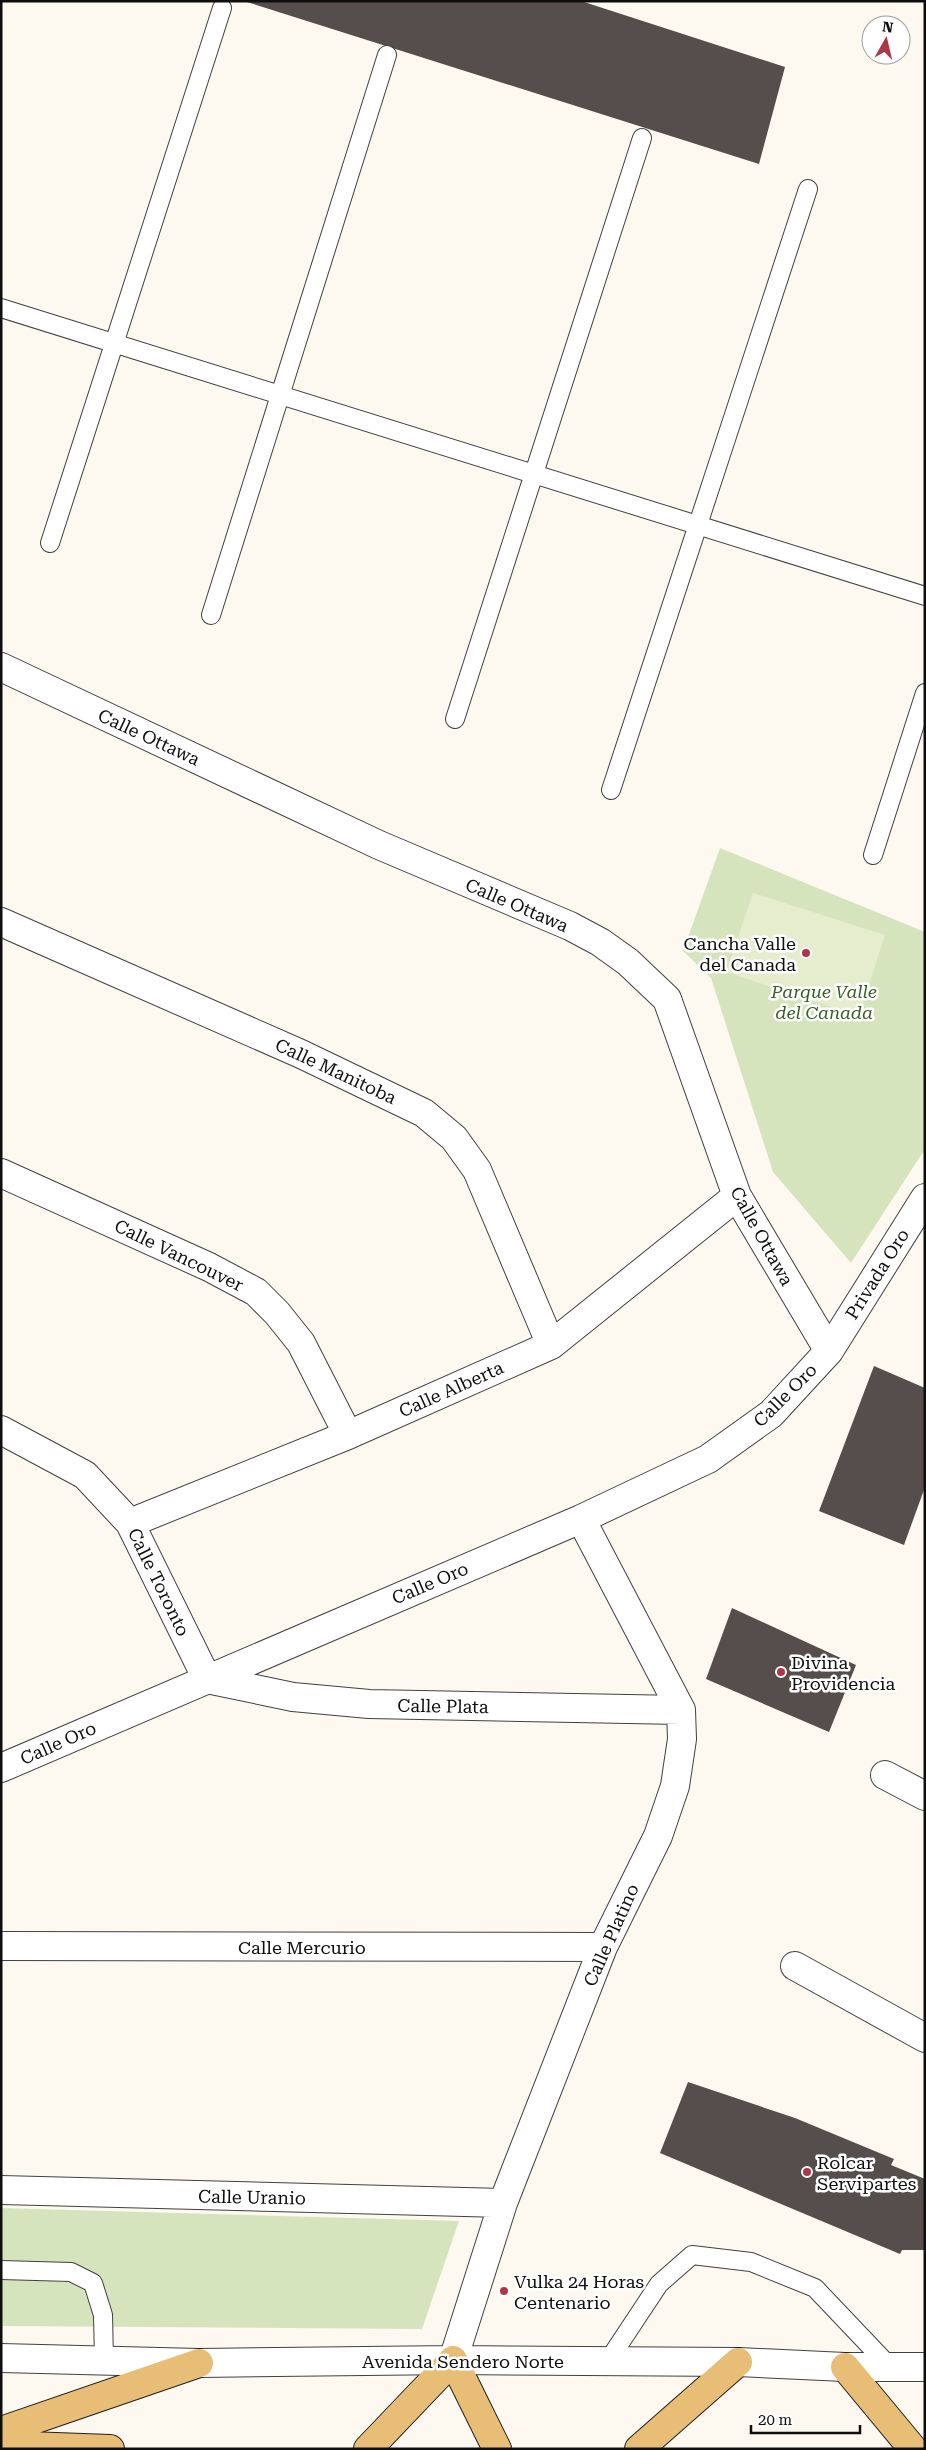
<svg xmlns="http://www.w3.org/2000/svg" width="926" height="2450" font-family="'Roboto Serif',serif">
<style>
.green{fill:#d6e4be}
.pitch{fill:#e6ecce}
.building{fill:#554e4c}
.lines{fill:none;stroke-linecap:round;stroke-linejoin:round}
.service-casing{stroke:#414141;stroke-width:20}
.minor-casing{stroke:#414141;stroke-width:30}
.primary-casing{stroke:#1f1f1f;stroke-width:30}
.service{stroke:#fff;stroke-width:18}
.minor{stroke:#fff;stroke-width:28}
.primary{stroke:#e8be76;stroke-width:28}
.poi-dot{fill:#ad374a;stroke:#fff;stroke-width:2}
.labels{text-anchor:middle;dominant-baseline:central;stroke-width:5;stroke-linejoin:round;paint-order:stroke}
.street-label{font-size:18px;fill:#0e0e0e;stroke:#fff}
.poi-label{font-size:18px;fill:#0e0e0e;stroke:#fff;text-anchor:start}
.park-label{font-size:18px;font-style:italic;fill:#385e26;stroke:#fff}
</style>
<rect width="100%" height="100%" fill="#fdf9f1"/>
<path class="green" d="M 720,848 L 925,932 L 925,1149 L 851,1263 L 773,1172 L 711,978 L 683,951 Z
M 1,2208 L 459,2221 L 422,2329 L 1,2326 Z"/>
<path class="pitch" d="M 753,893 L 885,935 L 859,1016 L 726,972 Z"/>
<path class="building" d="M 581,1 L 785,67 L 759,164 L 247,2 Z
M 874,1366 L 925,1388 L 925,1487 L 904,1545 L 819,1511 Z
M 732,1608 L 856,1665 L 829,1732 L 706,1679 Z
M 688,2082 L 795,2118 L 894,2159 L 891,2165 L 925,2179 L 925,2250 L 902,2250 L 900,2254 L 660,2153 Z"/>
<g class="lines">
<g class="service-casing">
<path id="service" d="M 1,308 L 925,596
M 50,543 L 222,8
M 211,615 L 387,55
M 455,719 L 642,138
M 611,790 L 808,189
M 873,855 L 925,693
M 1,2270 L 71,2272 L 93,2283 L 103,2315 L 104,2360
M 608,2361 L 659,2284 L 692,2255 L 751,2262 L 815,2288 L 890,2367"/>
</g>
<g class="minor-casing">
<path id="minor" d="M 1,667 L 379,845 L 570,926 L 600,942 L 628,962 L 667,999 L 737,1196 L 829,1351
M 1,922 L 301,1054 L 424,1113 L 454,1138 L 477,1170 L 551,1345
M 1,1173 L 209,1267 L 256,1292 L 277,1313 L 301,1343 L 348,1435
M 1,1430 L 85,1475 L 130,1523 L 207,1679 L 293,1697 L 369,1704 L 681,1710
M 130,1523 L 348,1435 L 551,1345 L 737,1196
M 1,1768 L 581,1519 L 708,1459 L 771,1414 L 829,1351 L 925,1198
M 885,1775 L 925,1796
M 1,1946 L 603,1947
M 795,1966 L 925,2038
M 1,2190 L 503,2203
M 1,2358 L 199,2363 L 453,2360 L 738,2362 L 845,2367 L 925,2367
M 453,2360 L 503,2203 L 603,1947 L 658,1836 L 675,1786 L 682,1739 L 681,1710 L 581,1519"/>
</g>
<g class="primary-casing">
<path id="primary" d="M 845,2367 L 913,2449
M 1,2431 L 199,2363
M 1,2445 L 110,2449
M 368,2449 L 453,2360 L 497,2449
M 639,2449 L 738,2362"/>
</g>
<use href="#service" class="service"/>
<use href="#minor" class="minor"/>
<use href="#primary" class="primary"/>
</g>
<g class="poi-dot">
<circle cx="806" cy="953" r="5"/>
<circle cx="781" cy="1672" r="5"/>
<circle cx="807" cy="2172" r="5"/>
<circle cx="504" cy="2291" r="5"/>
</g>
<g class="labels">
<g class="street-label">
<text transform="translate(149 737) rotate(25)">Calle Ottawa</text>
<text transform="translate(517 905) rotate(23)">Calle Ottawa</text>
<text transform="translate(336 1071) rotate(25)">Calle Manitoba</text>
<text transform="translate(762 1236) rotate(61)">Calle Ottawa</text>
<text transform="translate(179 1255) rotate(26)">Calle Vancouver</text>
<text transform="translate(877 1274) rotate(-58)">Privada Oro</text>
<text transform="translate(451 1389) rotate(-24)">Calle Alberta</text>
<text transform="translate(785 1395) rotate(-45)">Calle Oro</text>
<text transform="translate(159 1582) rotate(64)">Calle Toronto</text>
<text transform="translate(430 1583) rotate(-23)">Calle Oro</text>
<text transform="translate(443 1706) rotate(1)">Calle Plata</text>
<text transform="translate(58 1743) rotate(-24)">Calle Oro</text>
<text transform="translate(611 1935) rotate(-66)">Calle Platino</text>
<text x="302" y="1947">Calle Mercurio</text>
<text transform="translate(252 2197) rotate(1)">Calle Uranio</text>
<text x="463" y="2361">Avenida Sendero Norte</text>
</g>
<g class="poi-label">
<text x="796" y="943" text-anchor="end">Cancha Valle<tspan x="796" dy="21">del Canada</tspan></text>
<text x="791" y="1662">Divina<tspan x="791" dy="21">Providencia</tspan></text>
<text x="817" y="2162">Rolcar<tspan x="817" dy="21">Servipartes</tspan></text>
<text x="514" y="2281">Vulka 24 Horas<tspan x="514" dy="21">Centenario</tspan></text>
</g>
<g class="park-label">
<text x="824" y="991">Parque Valle<tspan x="824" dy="21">del Canada</tspan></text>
</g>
</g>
<rect width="926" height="2450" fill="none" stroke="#0e0e0e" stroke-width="5"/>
<g transform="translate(886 40) rotate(8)"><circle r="24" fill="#ffffff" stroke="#9f9f9f"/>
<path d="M0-4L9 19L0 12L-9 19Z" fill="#ad374a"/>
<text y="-8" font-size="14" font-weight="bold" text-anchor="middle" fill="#0e0e0e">N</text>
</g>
<path d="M751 2425v8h109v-8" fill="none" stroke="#0e0e0e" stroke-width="2.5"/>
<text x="758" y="2425" font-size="15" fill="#0e0e0e" stroke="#ffffff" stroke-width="4" paint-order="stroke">20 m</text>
</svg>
